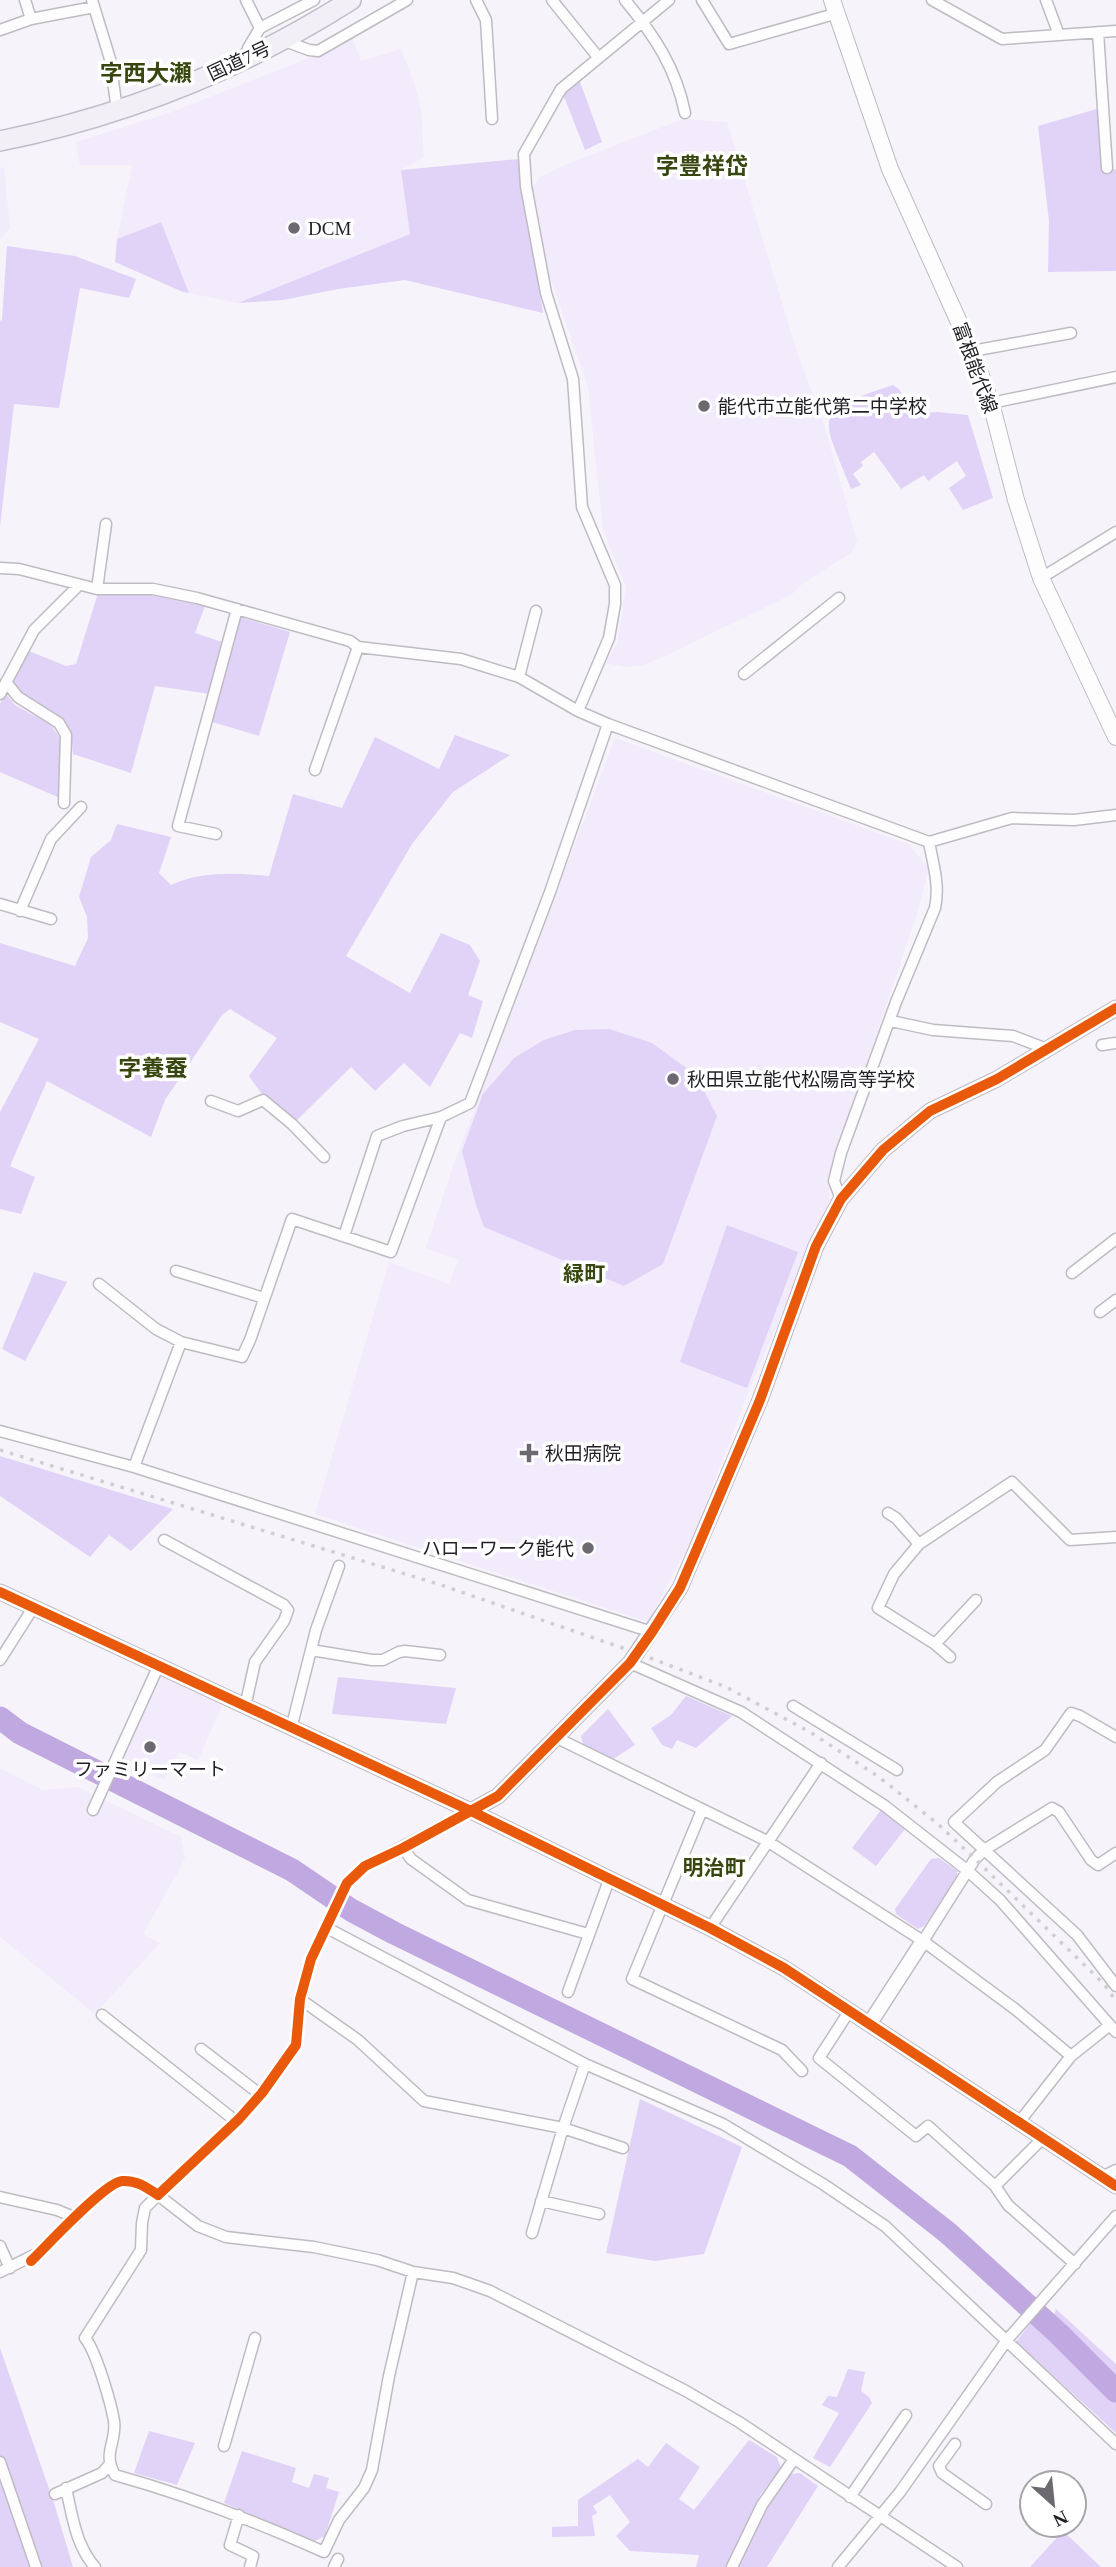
<svg xmlns="http://www.w3.org/2000/svg" width="1116" height="2567" font-family="'Times New Roman','Noto Sans JP',serif">
<style>
.built{fill:#f1ebfb}
.green{fill:#e1d2f8}
.lines{fill:none;stroke-linecap:round;stroke-linejoin:round}
.river{stroke:#c0a8e0;stroke-width:23}
.minor-casing{stroke:#bebbc2;stroke-width:13}
.tertiary-casing{stroke:#bebbc2;stroke-width:17}
.secondary-casing{stroke:#bebbc2;stroke-width:18}
.trunk-casing{stroke:#c2bec8;stroke-width:22}
.minor{stroke:#fefdfe;stroke-width:10}
.tertiary{stroke:#fefdfe;stroke-width:14}
.secondary{stroke:#fefdfe;stroke-width:16}
.trunk{stroke:#f2f0f6;stroke-width:19}
.rail{stroke:#cfcfd0;stroke-width:3.5;stroke-dasharray:3.5 7;stroke-linecap:butt}
.cycleway-casing{stroke:#fff;stroke-width:15}
.cycleway{stroke:#e8590c;stroke-width:10}
.poi-dot{fill:#6c6970;stroke:#fff;stroke-width:2.5}
.labels{text-anchor:middle;dominant-baseline:central;stroke-width:7;stroke-linejoin:round;paint-order:stroke}
.street-label{font-size:19px;fill:#211e26;stroke:#fff}
.poi-label{font-size:19px;fill:#211e26;stroke:#fff;text-anchor:start}
.neighbourhood-label{font-size:21px;font-weight:bold;fill:#38460f;stroke:#fff}
.quarter-label{font-size:23px;font-weight:bold;fill:#38460f;stroke:#fff}
</style>
<rect width="100%" height="100%" fill="#f6f4fa"/>
<path class="built" d="M 352,37 L 361,61 L 401,49 L 416,88 L 421,111 L 424,157 L 401,170 L 410,234 L 238,303 L 189,293 L 161,222 L 117,239 L 132,165 L 80,165 L 76,142 L 172,112 L 311,57 Z
M 683,119 L 727,122 L 797,352 L 825,427 L 857,541 L 852,552 L 801,585 L 791,595 L 663,657 L 643,665 L 625,667 L 606,663 L 617,644 L 626,588 L 603,530 L 588,387 L 550,277 L 531,190 L 539,178 L 560,167 Z
M 4,167 L 10,228 L 0,240 L 0,168 Z
M 615,738 L 908,844 L 929,868 L 917,914 L 827,1180 L 830,1199 L 748,1393 L 693,1537 L 648,1622 L 315,1514 L 389,1262 L 449,1284 L 458,1260 L 426,1248 L 455,1161 Z
M 159,1674 L 222,1706 L 198,1760 L 179,1752 L 165,1780 L 122,1762 Z
M 0,1768 L 43,1790 L 78,1787 L 181,1837 L 185,1859 L 143,1934 L 160,1943 L 95,2014 L 0,1937 Z"/>
<path class="green" d="M 579,79 L 602,142 L 585,150 L 563,94 Z
M 1100,108 L 1105,170 L 1116,169 L 1116,271 L 1048,272 L 1049,221 L 1038,126 Z
M 519,159 L 521,192 L 525,200 L 543,313 L 405,280 L 338,289 L 283,300 L 238,303 L 410,234 L 401,170 Z
M 161,222 L 189,293 L 183,292 L 115,262 L 117,239 Z
M 7,246 L 75,256 L 136,279 L 129,298 L 80,288 L 59,408 L 14,404 L 0,527 L 0,321 L 2,320 Z
M 893,385 L 899,389 L 912,414 L 937,412 L 968,415 L 993,498 L 963,510 L 949,488 L 966,476 L 957,461 L 928,481 L 924,475 L 901,489 L 874,452 L 861,462 L 863,466 L 853,474 L 861,485 L 851,489 C 822,415 809,412 893,385 Z
M 98,593 L 151,595 L 205,606 L 195,633 L 225,643 L 210,694 L 155,686 L 131,773 L 73,754 L 70,728 L 23,696 L 11,682 L 29,651 L 66,666 L 76,664 Z
M 240,617 L 290,632 L 259,736 L 209,721 Z
M 5,693 L 15,705 L 51,725 L 58,735 L 63,744 L 59,773 L 60,798 L 0,772 L 0,704 Z
M 455,735 L 510,755 L 453,792 L 412,844 L 346,956 L 410,993 L 441,933 L 470,945 L 480,961 L 468,995 L 483,1001 L 472,1038 L 460,1033 L 430,1087 L 404,1063 L 375,1091 L 351,1067 L 295,1122 L 261,1093 L 249,1076 L 277,1038 L 230,1009 L 222,1015 L 165,1100 L 151,1137 L 47,1081 L 10,1166 L 35,1177 L 21,1214 L 0,1209 L 0,1112 L 39,1039 L 0,1022 L 0,943 L 75,966 L 88,938 L 87,917 L 79,897 L 91,857 L 111,840 L 117,824 L 171,837 L 159,873 L 171,885 C 202,871 236,873 269,876 L 293,794 L 342,808 L 375,737 L 439,769 Z
M 609,1029 L 652,1043 L 696,1075 L 717,1116 L 663,1264 L 624,1286 L 484,1227 L 476,1205 L 462,1151 L 483,1094 L 514,1058 L 544,1040 L 575,1030 Z
M 727,1225 L 798,1252 L 747,1388 L 680,1362 Z
M 34,1272 L 67,1282 L 25,1361 L 2,1349 Z
M 0,1456 L 173,1509 L 131,1551 L 109,1535 L 90,1557 L 0,1496 Z
M 338,1677 L 455,1688 L 456,1688 L 446,1724 L 332,1714 Z
M 686,1696 L 732,1716 L 696,1748 L 677,1740 L 672,1749 L 662,1745 L 651,1728 L 671,1715 Z
M 608,1709 L 635,1745 L 613,1759 L 583,1744 L 581,1736 Z
M 881,1810 L 905,1829 L 876,1866 L 852,1848 Z
M 939,1858 L 957,1871 L 957,1879 L 924,1926 L 918,1929 L 896,1914 L 895,1909 L 931,1859 Z
M 640,2099 L 742,2147 L 704,2254 L 655,2261 L 606,2253 Z
M 1056,2309 L 1116,2364 L 1116,2433 L 1016,2342 L 1035,2317 L 1049,2330 Z
M 0,2348 L 54,2503 L 73,2567 L 0,2567 Z
M 848,2369 L 865,2372 L 861,2391 L 869,2397 L 872,2403 L 830,2467 L 813,2458 L 839,2413 L 822,2405 L 828,2396 L 837,2397 Z
M 149,2431 L 195,2443 L 177,2485 L 134,2473 Z
M 749,2440 L 777,2457 L 781,2468 L 760,2495 L 727,2567 L 696,2567 L 699,2555 L 630,2551 L 616,2536 L 630,2522 L 610,2495 L 593,2506 L 597,2513 L 592,2516 L 595,2536 L 552,2537 L 552,2527 L 578,2526 L 578,2500 L 638,2459 L 648,2467 L 666,2443 L 700,2467 L 679,2499 L 694,2510 Z
M 242,2451 L 296,2468 L 292,2482 L 309,2488 L 314,2474 L 329,2478 L 326,2488 L 339,2492 L 325,2536 L 315,2541 L 224,2503 Z
M 800,2473 L 818,2486 L 767,2567 L 738,2567 L 770,2502 L 789,2474 Z
M 1063,2531 L 1101,2567 L 1030,2567 Z"/>
<g class="lines">
<path class="river" d="M 0,1718 L 20,1733 L 292,1870 L 351,1910 L 394,1933 L 850,2156 L 948,2233 L 1059,2334 L 1116,2391"/>
<g class="minor-casing">
<path id="minor" d="M 25,0 L 31,19
M 92,0 L 110,59 L 117,110
M 246,0 L 260,28
M 476,0 L 486,20 L 492,119
M 552,0 L 598,57
M 625,0 C 654,35 676,68 685,113
M 702,0 L 729,44 L 838,13
M 932,0 L 1002,39 L 1116,31
M 1046,0 L 1059,35
M 0,30 L 31,19 L 94,7
M 1098,32 L 1107,168
M 282,40 L 309,50 L 318,51 L 407,0
M 250,57 L 248,48 L 260,28 L 314,0
M 972,351 L 1071,333
M 991,403 L 1116,377
M 0,568 L 19,569 L 97,589 L 153,589 L 197,598 L 350,641 L 358,647 L 461,659 L 519,677 L 578,711 L 608,724 L 929,842 L 1012,818 L 1074,820 L 1116,815
M 1041,578 L 1116,532
M 97,589 L 106,524
M 744,674 L 839,598
M 519,677 L 536,611
M 6,682 L 18,697 L 59,723 L 66,735 L 64,803
M 0,694 L 34,630 L 78,586
M 578,711 L 609,638 L 615,604 L 615,585 L 582,507 L 573,379 L 546,293 L 526,186 L 524,154 L 561,89 L 669,0
M 315,770 L 358,647
M 216,834 L 178,826 L 237,609
M 0,904 L 51,919
M 20,911 L 51,839 L 81,807
M 891,1021 L 933,1030 L 1013,1036 L 1047,1049
M 1102,1045 L 1116,1043
M 211,1101 L 238,1111 L 263,1100 L 292,1124 L 324,1157
M 841,1199 L 834,1181 L 841,1153 L 896,1002 L 935,908 C 940,885 933,864 929,842
M 344,1236 L 377,1136 L 403,1126 L 441,1117 L 470,1103 L 550,892 L 608,724
M 176,1271 L 264,1298
M 1072,1273 L 1116,1239
M 99,1284 L 156,1329 L 181,1342 L 242,1357 L 250,1340 L 292,1219 L 391,1252 L 441,1117
M 1100,1312 L 1116,1300
M 0,1431 L 134,1467 L 652,1632
M 134,1467 L 181,1342
M 888,1513 L 896,1518 L 919,1544
M 164,1540 L 284,1605 L 288,1610 L 284,1621 L 255,1662 L 245,1707
M 935,1644 L 976,1600
M 311,1650 L 372,1660 L 383,1660 L 399,1652 L 405,1651 L 440,1655
M 950,1657 L 935,1644 L 878,1608 L 894,1574 L 919,1544 L 1012,1482 L 1070,1540 L 1116,1537
M 0,1660 L 33,1608
M 630,1663 L 741,1712 L 885,1806 L 968,1871 L 1000,1900 L 1116,2032
M 793,1706 L 897,1770
M 291,1729 L 316,1630 L 339,1566
M 1116,1737 L 1080,1716 L 1071,1713 L 1045,1750 L 997,1782 L 954,1822 L 1077,1935 L 1116,1986
M 557,1738 L 767,1841 L 923,1941 L 1015,2009 L 1071,2056
M 93,1810 L 158,1667
M 702,1810 L 632,1979 L 782,2050 L 802,2071
M 403,1848 L 411,1859 L 468,1900 L 588,1934
M 327,1928 L 585,2064 L 723,2124 L 823,2184 L 885,2226 L 1116,2444
M 710,1928 L 821,1763
M 923,1941 L 975,1859 L 984,1850 L 1052,1808 L 1059,1812 L 1091,1860 L 1098,1865 L 1116,1853
M 568,1992 L 609,1880
M 300,1999 L 358,2040 L 424,2101 L 563,2128 L 623,2148
M 850,2010 L 819,2058 L 916,2136 L 928,2126 L 995,2186
M 102,2015 L 237,2122
M 201,2049 L 261,2095
M 1020,2121 L 1071,2056 L 1110,2025
M 1044,2137 L 995,2186 L 1008,2205 L 1075,2264
M 1104,2176 L 1116,2170
M 158,2195 L 198,2226 L 226,2237 L 314,2247 L 377,2260 L 413,2272 L 389,2376 L 372,2470 L 364,2488 L 339,2520 L 324,2552 C 255,2521 187,2495 115,2475 C 102,2453 117,2442 114,2421 C 111,2403 96,2351 85,2338 L 141,2250 L 142,2223 L 145,2208 Z
M 0,2197 L 57,2210 L 76,2218
M 541,2201 L 599,2214
M 532,2233 L 563,2128 L 585,2064
M 0,2246 L 10,2268
M 31,2261 C 47,2246 104,2183 122,2181 C 137,2180 146,2187 158,2195 L 239,2119 L 262,2093 L 296,2045 L 300,1999 L 311,1959 L 347,1883 L 365,1866 L 471,1811
M 0,2272 L 34,2255
M 413,2272 L 453,2278 L 490,2291 L 686,2391 L 739,2422 L 957,2567
M 955,2444 L 939,2466 L 942,2473 L 986,2504
M 224,2446 L 255,2338
M 0,2462 L 36,2567
M 66,2488 C 72,2515 76,2546 95,2567
M 55,2494 L 102,2473 L 109,2465
M 850,2497 L 906,2415
M 239,2515 L 230,2545 L 253,2556 L 250,2567
M 334,2567 L 338,2559
M 732,2567 L 762,2505 L 794,2459
M 838,2567 L 900,2492 L 1007,2340 L 1116,2216"/>
</g>
<g class="tertiary-casing">
<path id="tertiary" d="M 0,1592 L 471,1811 L 710,1928 L 784,1968 L 1116,2186
M 471,1811 L 498,1796 L 630,1663 L 680,1588 L 760,1400 L 816,1246 L 841,1199 L 883,1150 L 930,1111 L 997,1079 L 1116,1008
M 870,2023 L 923,1941"/>
</g>
<g class="secondary-casing">
<path id="secondary" d="M 832,0 L 890,169 L 972,351 L 991,403 L 1016,500 L 1041,578 L 1116,737"/>
</g>
<g class="trunk-casing">
<path id="trunk" d="M 0,141 C 124,116 244,68 351,0"/>
</g>
<use href="#minor" class="minor"/>
<use href="#tertiary" class="tertiary"/>
<use href="#secondary" class="secondary"/>
<use href="#trunk" class="trunk"/>
<path class="rail" d="M 0,1450 L 438,1584 L 637,1653 L 726,1687 L 810,1732 L 879,1777 L 938,1824 L 975,1859 L 1104,1984 L 1116,2001"/>
<g class="cycleway-casing">
<path id="cycleway" d="M 0,1592 L 471,1811 L 710,1928 L 784,1968 L 1116,2186
M 31,2261 C 47,2246 104,2183 122,2181 C 137,2180 146,2187 158,2195 L 239,2119 L 262,2093 L 296,2045 L 300,1999 L 311,1959 L 347,1883 L 365,1866 L 403,1848 L 498,1796 L 630,1663 L 652,1632 L 680,1588 L 699,1544 L 760,1400 L 816,1246 L 841,1199 L 883,1150 L 930,1111 L 997,1079 L 1116,1008"/>
</g>
<use href="#cycleway" class="cycleway"/>
</g>
<g class="poi-dot">
<circle cx="294" cy="228" r="7"/>
<circle cx="704" cy="406" r="7"/>
<circle cx="673" cy="1079" r="7"/>
<path d="M525.5 1442.5h7v7h7v7h-7v7h-7v-7h-7v-7h7z"/>
<circle cx="588" cy="1548" r="7"/>
<circle cx="150" cy="1747" r="7"/>
</g>
<g class="labels">
<g class="street-label">
<text transform="translate(239 61) rotate(-25)">国道7号</text>
<text transform="translate(975 368) rotate(70)">富根能代線</text>
</g>
<g class="poi-label">
<text x="308" y="228">DCM</text>
<text x="718" y="406">能代市立能代第二中学校</text>
<text x="687" y="1079">秋田県立能代松陽高等学校</text>
<text x="545" y="1453">秋田病院</text>
<text x="574" y="1548" text-anchor="end">ハローワーク能代</text>
<text x="150" y="1769" text-anchor="middle">ファミリーマート</text>
</g>
<g class="neighbourhood-label">
<text x="584" y="1274">緑町</text>
<text x="714" y="1868">明治町</text>
</g>
<g class="quarter-label">
<text x="146" y="73">字西大瀬</text>
<text x="702" y="166">字豊祥岱</text>
<text x="153" y="1068">字養蚕</text>
</g>
</g>
<g transform="translate(1053 2504) rotate(153)"><circle r="33" fill="#ffffff" stroke="#a6a5a8" stroke-width="2"/>
<path d="M0-5L12 26L0 18L-12 26Z" fill="#6c6970"/>
<text y="-10" font-size="19" font-weight="bold" text-anchor="middle" fill="#211e26">N</text>
</g>
</svg>
